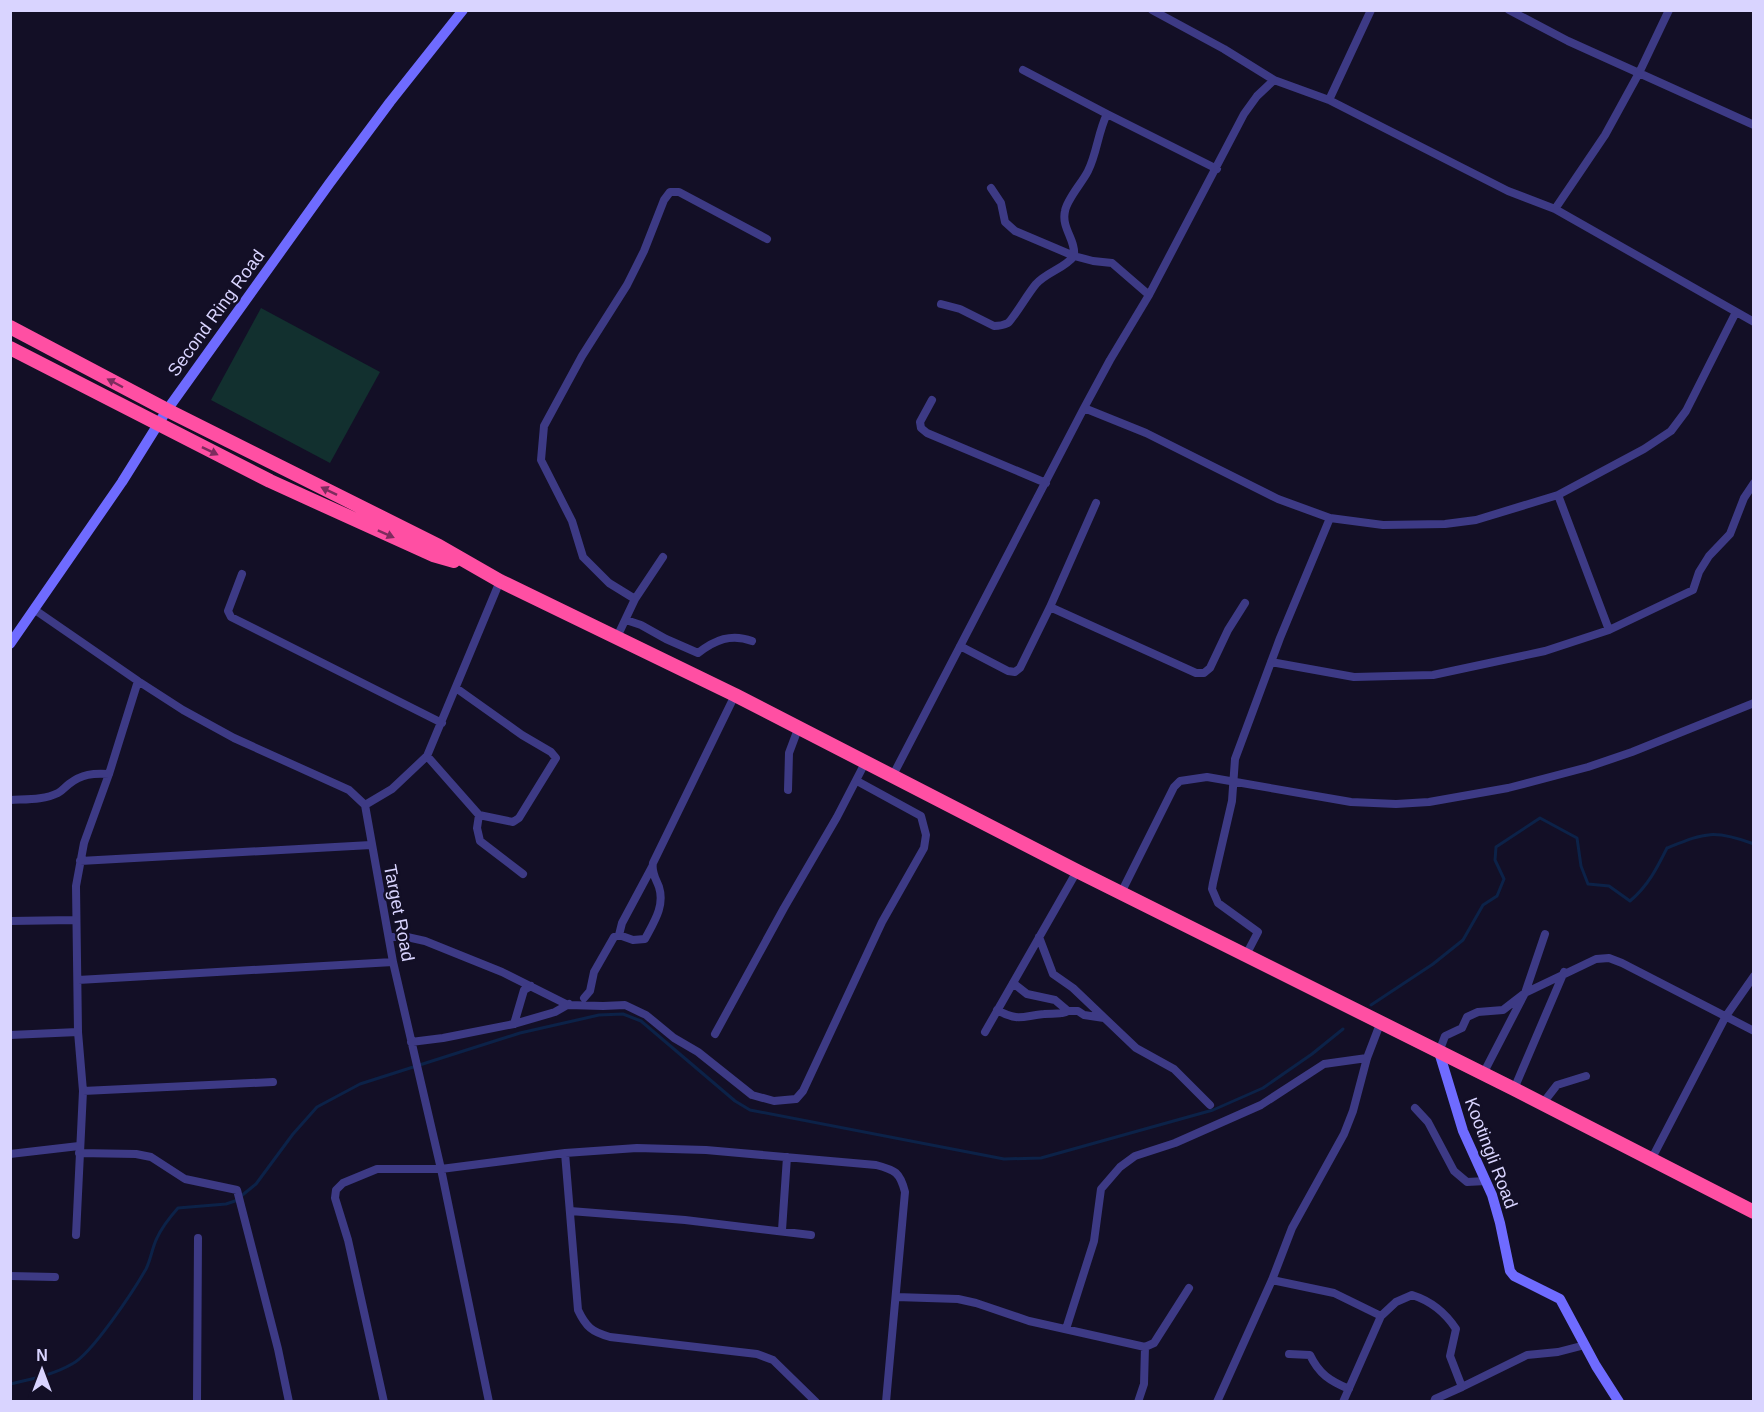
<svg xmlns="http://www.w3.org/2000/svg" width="1764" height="1412" font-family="Arial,sans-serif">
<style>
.green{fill:#12302f}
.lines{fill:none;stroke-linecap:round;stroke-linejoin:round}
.stream{stroke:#0c2248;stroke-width:3}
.street{stroke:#3d3a85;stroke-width:8}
.secondary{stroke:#6f6bff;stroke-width:10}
.highway{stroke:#ff4fa3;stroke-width:14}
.oneway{fill:#7d2c5e}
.labels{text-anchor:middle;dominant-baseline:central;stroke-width:5;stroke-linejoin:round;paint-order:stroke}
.street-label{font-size:18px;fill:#d9d4ff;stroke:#130f26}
</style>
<rect width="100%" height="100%" fill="#130f26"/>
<path class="green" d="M 261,308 L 380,372 L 330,463 L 211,400 Z"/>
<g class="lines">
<path class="stream" d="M 1371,1005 L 1433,964 L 1463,940 L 1483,905 L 1497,896 L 1504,879 L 1495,860 L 1496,847 L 1540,818 L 1577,838 L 1581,866 L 1588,884 L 1609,886 L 1630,901 C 1648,886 1657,868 1667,848 C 1705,833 1713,829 1754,844
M 10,1384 C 31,1379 53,1375 72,1364 C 92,1354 134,1290 146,1269 C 151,1259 152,1248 157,1238 C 162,1227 170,1217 178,1208 L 226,1204 L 235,1201 L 256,1184 L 293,1134 L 317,1107 L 360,1084 L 520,1033 L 599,1015 L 623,1014 L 641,1021 L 735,1101 L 750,1110 L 1004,1159 L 1041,1158 L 1213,1110 L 1263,1088 L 1312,1054 L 1343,1029"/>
<path class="street" d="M 1152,10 L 1224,49 L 1274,80
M 1509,10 L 1568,41 L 1754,125
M 1329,100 L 1508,191 L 1555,209 L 1605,135 L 1639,73 L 1669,10
M 1107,114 L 1217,169
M 991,188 L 1001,203 L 1005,222 L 1015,231 L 1074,256 C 1076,240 1061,228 1065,211 C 1067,199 1082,183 1088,171 C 1097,153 1098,132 1107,114 L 1023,70
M 1555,209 L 1754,322
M 941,304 L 960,309 L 994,326 C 999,326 1004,325 1008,323 C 1013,319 1029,292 1036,284 C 1047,272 1065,268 1074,256 L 1093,261 L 1112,263 L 1149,295
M 932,400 L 920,422 L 921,428 L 927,433 L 1046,483
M 1084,408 L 1146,433 L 1278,499 L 1330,518 L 1383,525 L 1445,524 L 1476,520 L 1558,495 L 1644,449 L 1671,431 L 1686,411 L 1736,312
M 1558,495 L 1609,630
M 242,574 L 228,611 L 231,617 L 442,723
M 635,599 L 609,583 L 583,557 L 572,521 L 541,460 L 544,426 L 582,356 L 627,285 L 644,251 L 664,200 L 670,192 L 679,192 L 767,239
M 1050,607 L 1196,673 L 1204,673 L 1210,668 L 1228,630 L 1245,603
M 35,610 L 138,681 L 183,710 L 234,738 L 349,790 L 365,805 L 393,962 L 441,1169 L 489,1402
M 626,620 L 641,625 L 666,639 L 698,653 C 715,640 731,633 752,641
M 617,637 L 635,599 L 663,557
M 960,646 L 1008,671 L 1015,672 L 1020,668 L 1050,607 L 1096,503
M 1271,662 L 1354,677 L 1433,675 L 1545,651 L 1609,630 L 1693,590 L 1699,572 L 1709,556 L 1730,534 L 1744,498 L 1754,483
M 427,756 L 479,815 L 513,822 L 519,818 L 556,758 L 551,752 L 522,735 L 456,688
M 892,777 L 1084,408 L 1110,360 L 1149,295 L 1244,114 L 1257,96 L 1274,80 L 1329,100 L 1371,10
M 788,790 L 789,753 L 798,729
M 10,800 C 26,799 44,800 58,793 C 62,791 65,787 69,784 C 82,774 93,773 109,774
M 365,805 L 392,789 L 427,756 L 500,581
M 479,815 L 477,828 L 480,841 L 523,874
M 80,861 L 371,845
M 1121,893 L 1174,787 L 1180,781 L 1207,777 L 1351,802 L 1396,804 L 1429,802 L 1508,788 L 1588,767 L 1632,752 L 1754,703
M 10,921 L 75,920
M 619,935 L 622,923 L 652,867
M 389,937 L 407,937 L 425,941 L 502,972 L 568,1005 L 603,1006 L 625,1005 L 646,1015 L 674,1038 L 698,1052 L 752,1095 L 774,1101 L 796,1099 L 803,1091 L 882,922 L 924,848 L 926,835 L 921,816 L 857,781
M 1039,937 L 1053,974 L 1073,988 L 1136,1048 L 1174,1069 L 1210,1105
M 1246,955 L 1258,932 L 1218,903 L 1212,889 L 1213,883 L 1232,801 L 1235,759 L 1280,638 L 1330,518
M 78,980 L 393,962
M 1013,983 L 1027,994 L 1055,1000 L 1068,1011 L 1078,1011 L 1084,1015 L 1104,1018
M 584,998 L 590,991 L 594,972 L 614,937 L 619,935 L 633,940 L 645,939 C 654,922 665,906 659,887 C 656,879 651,872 653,863 L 735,695
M 997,1010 C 1019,1022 1022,1016 1044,1014 C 1052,1013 1061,1015 1068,1011
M 514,1024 L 524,990 L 531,986
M 985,1032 L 1077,871
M 715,1034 L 784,908 L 837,817 L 865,763
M 10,1035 L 78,1032
M 411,1042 L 443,1038 L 514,1024 L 555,1012 L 569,1004
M 1439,1052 L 1445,1036 L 1462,1028 L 1467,1017 L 1478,1012 L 1503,1010 L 1525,993 L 1596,959 L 1609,958 L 1622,963 L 1754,1031
M 1483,1074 L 1525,993 L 1545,934
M 1514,1089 L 1564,972
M 83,1091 L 273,1082
M 1543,1103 L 1557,1085 L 1586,1076
M 1415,1108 L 1428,1122 L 1454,1171 L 1467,1182 L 1486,1181
M 79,1153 L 136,1154 L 151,1157 L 185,1179 L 237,1190 L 278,1349 L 289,1402
M 565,1153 L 578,1310 C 586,1327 592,1332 610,1337 L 757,1354 L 773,1360 L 816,1402
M 10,1154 L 79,1146
M 1651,1160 L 1726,1016 L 1754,976
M 570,1211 L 685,1220 L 811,1235
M 782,1230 L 787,1157
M 76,1235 L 83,1091 L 78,1032 L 76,886 L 84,843 L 109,774 L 138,681
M 10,1276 L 55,1277
M 1272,1280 L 1334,1293 L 1381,1316 L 1343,1402
M 896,1297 L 958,1299 L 976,1303 L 1029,1321 L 1145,1347 L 1154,1343 L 1189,1288
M 1381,1316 L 1396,1302 L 1412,1295 C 1431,1301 1445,1312 1456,1329 L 1450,1356 L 1462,1387 L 1435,1399 L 1434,1402
M 1066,1329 L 1094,1241 L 1101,1189 L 1120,1167 L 1135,1156 L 1175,1143 L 1261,1105 L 1324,1064 L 1367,1058
M 1289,1354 L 1310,1355 C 1319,1374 1330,1381 1349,1389
M 1462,1387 L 1527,1355 L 1558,1352 L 1585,1345
M 197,1402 L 198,1238
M 384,1402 L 348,1240 L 335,1198 L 336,1190 L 343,1183 L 377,1169 L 441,1169 L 565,1153 L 637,1148 L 706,1150 L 876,1165 C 895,1170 900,1172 905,1192 L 886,1402
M 1138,1402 L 1144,1384 L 1145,1347
M 1217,1402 L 1272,1280 L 1292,1228 L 1344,1134 L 1353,1111 L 1367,1058 L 1380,1024"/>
<path class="secondary" d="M 10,644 L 122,482 L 167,410 L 329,184 L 390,102 L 463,10
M 1439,1052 L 1463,1131 L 1492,1195 L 1500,1223 L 1510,1271 L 1514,1276 L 1560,1299 L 1596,1366 L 1619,1402"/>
<path class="highway" d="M 10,327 L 167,410 L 439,546 L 500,581 L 735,695 L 1077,871 L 1514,1089 L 1754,1212
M 10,348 L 270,481 L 433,555 L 454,561"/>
</g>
<defs><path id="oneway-solid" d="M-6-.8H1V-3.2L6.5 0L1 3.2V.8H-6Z" transform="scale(1.5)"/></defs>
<g class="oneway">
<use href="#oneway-solid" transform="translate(115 383) rotate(-152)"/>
<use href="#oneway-solid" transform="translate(210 451) rotate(26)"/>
<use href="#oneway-solid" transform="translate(329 491) rotate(-154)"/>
<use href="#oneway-solid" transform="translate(386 534) rotate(24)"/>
</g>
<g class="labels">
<g class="street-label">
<text transform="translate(216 313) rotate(-54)">Second Ring Road</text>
<text transform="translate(399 913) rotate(79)">Target Road</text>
<text transform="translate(1491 1153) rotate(69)">Kootingli Road</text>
</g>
</g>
<rect width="1764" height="1412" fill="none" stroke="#d9d4ff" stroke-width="24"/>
<g transform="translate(42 1370)" stroke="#130f26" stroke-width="4.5" paint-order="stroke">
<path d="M0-4.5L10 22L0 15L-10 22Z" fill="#d9d4ff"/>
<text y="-9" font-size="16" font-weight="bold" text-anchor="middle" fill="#d9d4ff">N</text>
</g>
</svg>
